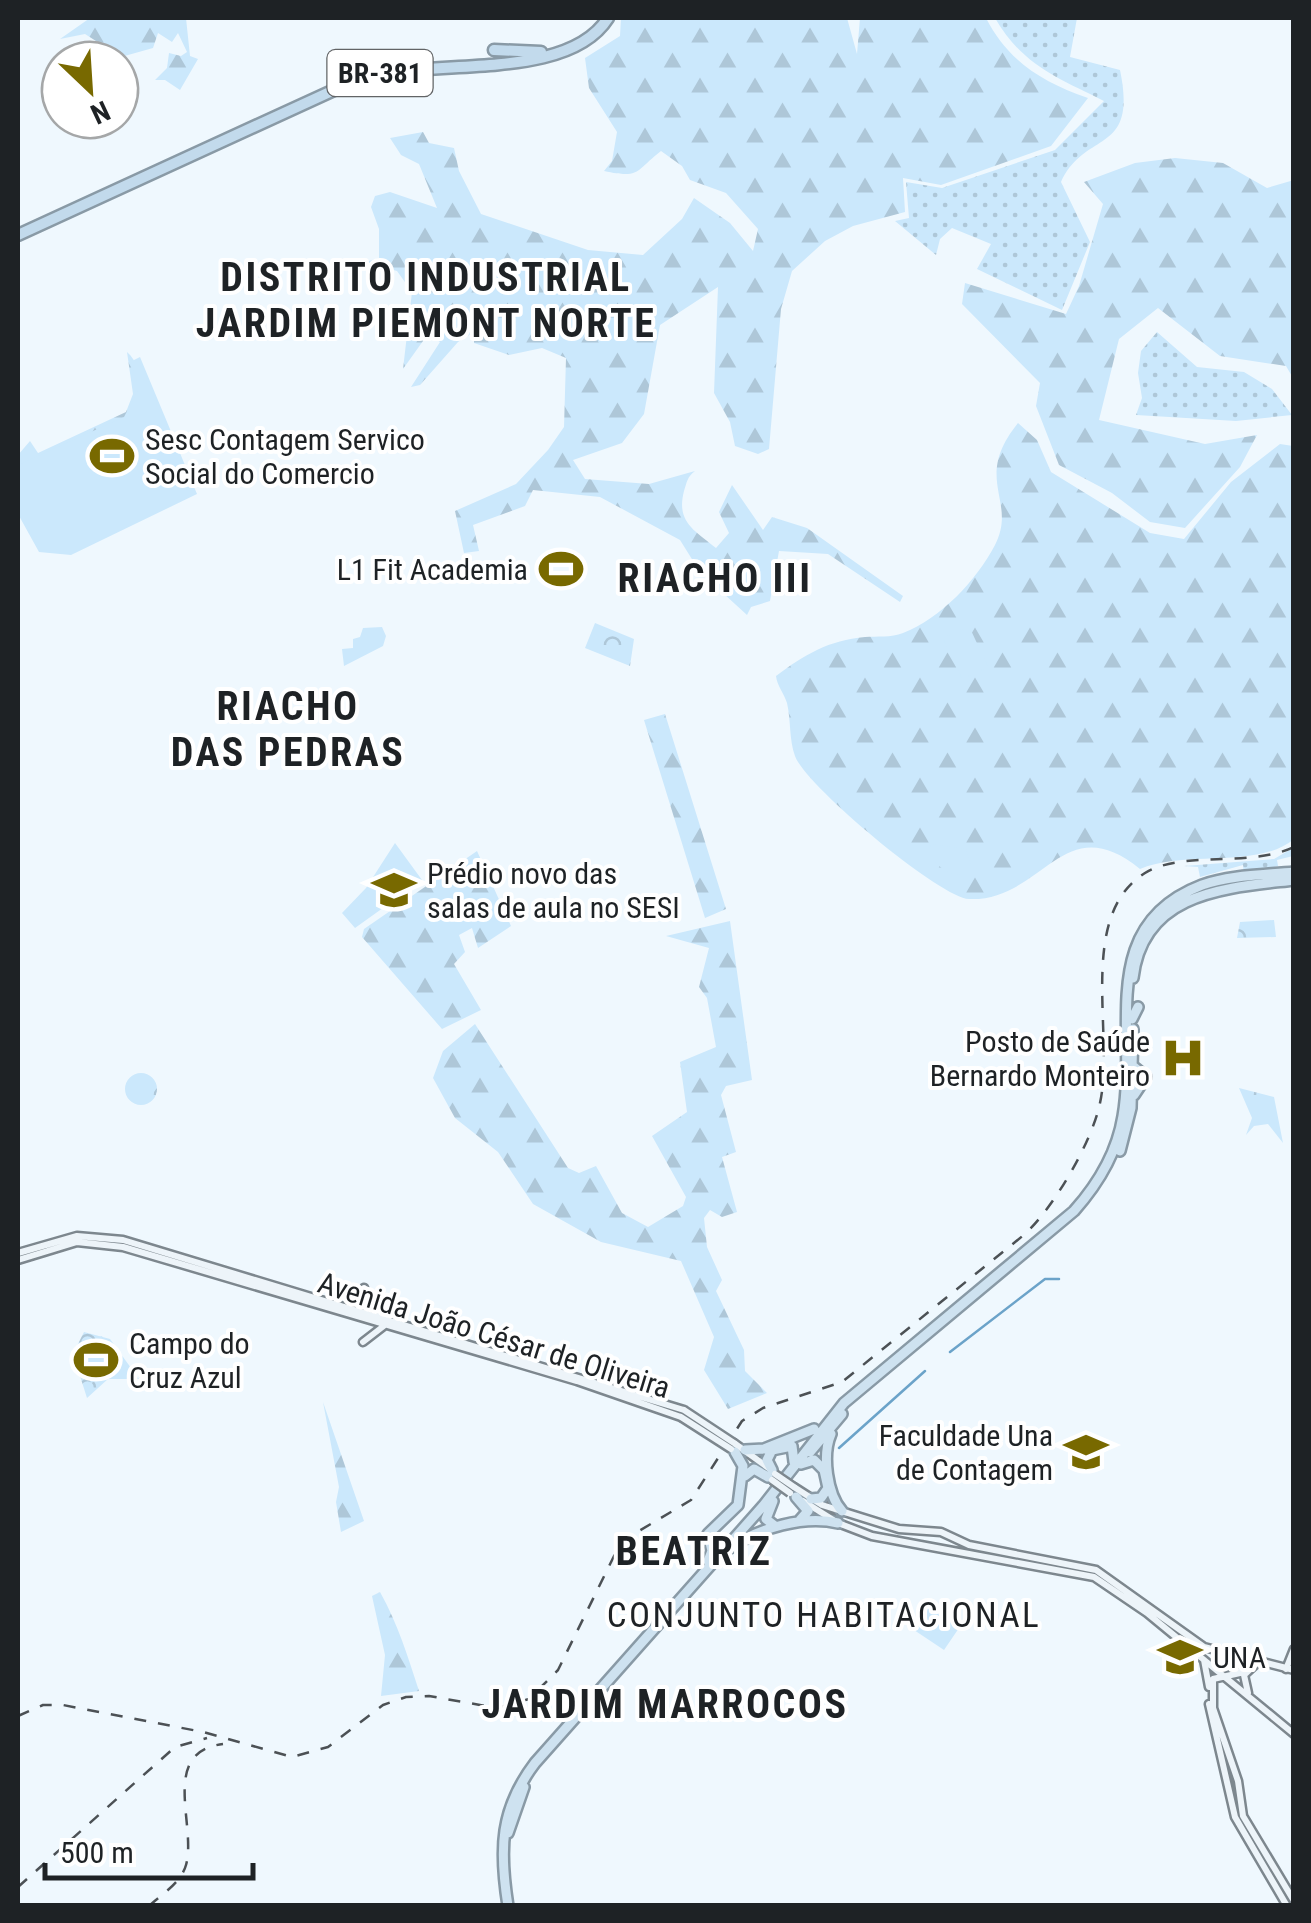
<svg xmlns="http://www.w3.org/2000/svg" width="1311" height="1923" font-family="'Roboto Condensed',sans-serif">
<style>
.grass{fill:url(#grass-dots)}
.forest{fill:url(#forest-firs)}
.park{fill:url(#park-crowns)}
.pitch{fill:#cbe8fc}
.lines{fill:none;stroke-linecap:round;stroke-linejoin:round}
.stream{stroke:#6ba3c9;stroke-width:2.5}
.secondary-casing{stroke:#7d878e;stroke-width:11}
.trunk-casing{stroke:#899aa6;stroke-width:14}
.motorway-casing{stroke:#899aa6;stroke-width:15}
.secondary{stroke:#edf4f9;stroke-width:6}
.trunk{stroke:#cee2f0;stroke-width:9}
.motorway{stroke:#c2daec;stroke-width:10}
.rail{stroke:#4c5155;stroke-width:2.5;stroke-dasharray:12 12;stroke-linecap:butt}
.secondary-bridge-casing{stroke:#7d878e;stroke-width:11;stroke-linecap:butt}
.secondary-bridge{stroke:#edf4f9;stroke-width:6}
.labels{text-anchor:middle;dominant-baseline:central;stroke-width:8;stroke-linejoin:round;paint-order:stroke}
.shield{fill:#fff;stroke:#626466;stroke-width:2.5}
.shield-label{font-size:28px;font-weight:bold;fill:#1e2225}
.poi-label{font-size:30px;fill:#1e2225;stroke:#fff;text-anchor:start}
.street-label{font-size:30px;fill:#1e2225;stroke:#fff}
.quarter-label{font-size:35px;letter-spacing:2.5px;fill:#1e2225;stroke:#fff}
.district-label{font-size:40px;font-weight:bold;letter-spacing:2.5px;fill:#1e2225;stroke:#fff}
</style>
<defs>
<pattern id="grass-dots" width="8" height="8" patternUnits="userSpaceOnUse" patternTransform="scale(2.5)"><rect width="8" height="8" fill="#cbe8fc"/><path d="M2 2h.1M6 6h.1" fill="none" stroke="#aec7d8" stroke-width="1.8" stroke-linecap="round"/></pattern>
<pattern id="forest-firs" width="22" height="20" patternUnits="userSpaceOnUse" patternTransform="scale(2.5)"><rect width="22" height="20" fill="#cbe8fc"/><path d="M5 1l3.5 6h-7zM16 11l3.5 6h-7z" fill="#aec7d8"/></pattern>
<pattern id="park-crowns" width="20" height="18" patternUnits="userSpaceOnUse" patternTransform="scale(2.5)"><rect width="20" height="18" fill="#cbe8fc"/><path d="M2 6a3 3 0 1 1 6 0M12 15a3 3 0 1 1 6 0" fill="none" stroke="#aec7d8"/></pattern>
</defs>
<rect width="100%" height="100%" fill="#eff8fe"/>
<path class="grass" d="M 995,18 L 1077,18 L 1070,57 L 1120,70 C 1138,156 1085,129 1061,182 L 1090,242 L 1062,310 L 977,269 L 991,244 L 952,228 L 940,239 L 936,255 L 895,221 L 909,218 L 906,182 L 942,188 L 1055,150 L 1104,101 C 1058,78 1022,65 995,18 Z
M 1157,332 L 1197,367 L 1244,372 L 1272,389 L 1292,415 L 1236,421 L 1136,415 L 1142,398 L 1138,373 L 1141,351 Z
M 1293,848 L 1293,856 L 1277,860 L 1278,866 L 1244,876 L 1243,865 L 1200,877 L 1198,867 L 1184,866 L 1274,859 Z"/>
<path class="forest" d="M 90,18 L 186,18 L 190,56 L 198,59 L 180,90 L 165,80 L 155,80 L 167,68 L 169,53 L 181,56 L 187,52 L 178,33 L 172,42 L 158,33 L 153,48 L 121,57 L 85,34 L 60,39 Z
M 621,18 L 847,18 L 857,54 L 860,18 L 986,18 C 1008,61 1042,82 1088,98 L 1051,146 L 941,185 L 903,178 L 905,212 L 853,226 L 825,241 L 792,271 L 781,309 L 769,449 L 758,454 L 735,446 L 730,422 L 714,393 L 718,287 L 660,325 L 644,414 L 622,443 L 573,460 L 585,479 L 649,484 L 695,471 C 687,477 687,482 684,491 C 676,522 694,530 716,548 L 729,533 L 719,512 L 732,485 L 763,530 L 772,517 L 807,528 L 903,596 L 900,602 L 828,554 L 779,551 L 770,601 L 751,607 L 747,615 L 700,572 L 680,540 L 600,497 L 533,490 L 525,506 L 473,525 L 479,551 L 464,553 L 455,511 L 516,484 L 548,450 L 564,427 L 566,358 L 542,348 L 509,355 L 474,343 L 474,332 L 458,342 L 420,385 L 411,387 L 440,342 L 428,334 L 403,369 L 412,292 L 397,271 L 366,262 L 379,258 L 379,229 L 371,207 L 375,196 L 390,192 L 437,208 L 419,164 L 401,155 L 390,138 L 423,132 L 429,143 L 454,148 L 459,171 L 481,214 L 588,250 L 643,255 L 682,219 L 694,198 L 730,223 L 753,251 L 758,229 L 726,193 L 690,180 L 682,166 L 661,151 C 635,171 641,179 604,171 L 612,161 L 617,132 L 589,88 L 585,58 L 620,36 Z
M 1175,158 L 1223,163 L 1267,188 L 1294,180 L 1293,378 L 1286,366 L 1220,356 L 1158,308 L 1119,339 L 1099,420 L 1205,444 L 1257,435 L 1240,467 L 1185,528 L 1150,522 L 1112,493 L 1059,465 L 1036,406 L 1040,383 L 962,304 L 965,283 L 1066,314 L 1079,286 L 1103,204 L 1084,182 L 1135,163 Z
M 127,352 C 143,366 142,392 138,411 L 18,499 L 18,455 L 30,441 L 38,453 L 126,412 L 133,394 Z
M 1018,423 L 1037,440 L 1051,472 L 1150,533 L 1184,539 L 1231,482 L 1280,444 L 1293,446 L 1294,839 C 1259,869 1185,850 1140,869 C 1063,806 1043,902 969,899 C 940,898 805,785 795,756 C 789,740 791,720 787,703 C 784,693 777,686 776,676 C 804,655 829,640 865,637 C 877,636 891,638 903,633 C 941,618 976,581 995,545 C 1018,500 972,480 1018,423 Z
M 665,714 L 726,909 L 705,918 L 644,720 Z
M 477,851 L 511,926 L 478,948 L 472,928 L 459,935 L 465,952 L 454,964 L 481,1010 L 442,1029 L 362,937 L 364,929 Z
M 730,921 L 752,1080 L 726,1086 L 721,1095 L 736,1152 L 722,1157 L 737,1212 L 722,1217 L 710,1210 L 704,1218 L 707,1247 L 722,1280 L 716,1291 L 744,1350 L 745,1371 L 767,1393 L 728,1409 L 704,1370 L 714,1337 L 681,1261 L 601,1242 L 533,1204 L 498,1152 L 455,1118 L 433,1078 L 443,1051 L 475,1024 L 568,1168 L 579,1173 L 596,1166 L 622,1213 L 648,1227 L 683,1206 L 686,1197 L 652,1136 L 687,1112 L 680,1062 L 716,1047 L 707,998 L 699,987 L 709,948 L 666,936 Z
M 323,1402 L 364,1521 L 341,1532 L 336,1502 L 339,1487 Z
M 380,1592 C 398,1624 408,1657 419,1691 L 381,1696 L 385,1655 L 372,1596 Z"/>
<path class="park" d="M 595,623 L 634,639 L 630,666 L 585,648 Z
M 1274,920 L 1276,937 L 1237,938 L 1240,922 Z
M125 1089a16 16 0 1 1 32 0a16 16 0 1 1-32 0Z
M 1239,1088 L 1274,1097 L 1283,1143 L 1268,1124 L 1254,1126 L 1246,1135 L 1252,1118 Z
M 84,1332 L 110,1339 L 139,1379 L 108,1379 L 87,1398 L 73,1354 Z"/>
<path class="pitch" d="M 140,357 L 197,494 L 71,555 L 39,552 L 18,514 L 18,465 L 124,417 L 138,390 L 132,361 Z
M 969,626 L 988,667 L 962,679 L 943,638 Z
M 382,627 L 386,636 L 383,646 L 344,666 L 342,649 L 353,648 L 353,639 L 360,637 L 363,628 Z
M 395,843 L 422,880 L 355,928 L 342,913 L 366,888 Z
M 931,844 L 966,849 L 971,864 L 960,875 C 942,873 930,861 931,844 Z
M 102,1336 L 116,1373 L 91,1383 L 77,1346 Z
M 926,1606 L 959,1628 L 944,1650 L 911,1628 Z"/>
<g class="lines">
<path class="stream" d="M 950,1352 L 1045,1279 L 1059,1279
M 839,1448 L 925,1371
M 1225,1759 L 1242,1824
M 1259,1852 L 1264,1859
M 1280,1888 L 1290,1906"/>
<g class="secondary-casing">
<path id="secondary" d="M 18,1253 L 77,1236 L 123,1240 L 684,1410
M 18,1260 L 77,1242 L 123,1247 L 577,1381 L 681,1417
M 364,1288 L 370,1306 L 385,1315
M 363,1342 L 385,1325
M 734,1443 L 770,1469
M 794,1487 L 822,1505 L 899,1529 L 941,1532 L 969,1545 L 1096,1570 L 1204,1647 L 1294,1670
M 803,1501 L 838,1523 L 872,1536 L 1094,1577 L 1147,1613 L 1294,1734
M 1235,1657 L 1242,1667 L 1240,1673 L 1213,1679 L 1213,1708 L 1238,1781 L 1243,1816 L 1294,1901
M 1204,1660 L 1209,1687
M 1286,1669 L 1294,1649
M 1248,1693 L 1244,1675 L 1258,1662
M 1209,1704 L 1235,1817 L 1287,1906"/>
</g>
<g class="trunk-casing">
<path id="trunk" d="M 1133,978 C 1143,891 1227,888 1294,880
M 1132,1019 L 1138,1007
M 1134,1067 L 1146,1077 L 1134,1095
M 1120,1151 L 1131,1108 L 1133,1029
M 831,1434 C 822,1455 827,1494 842,1511
M 745,1450 L 764,1449 L 814,1429
M 810,1452 L 842,1414
M 801,1464 L 814,1460 L 824,1470 L 828,1488 L 821,1498 L 811,1499
M 772,1470 L 767,1460 L 772,1450 L 792,1446 L 794,1462
M 745,1476 L 754,1469 L 768,1477
M 796,1497 L 808,1511 L 800,1520
M 773,1501 L 766,1519 L 775,1526
M 730,1548 C 759,1528 804,1515 838,1523
M 708,1561 L 712,1551 L 708,1534 L 738,1505 L 743,1466 L 735,1452
M 508,1833 L 524,1787
M 508,1906 C 499,1849 500,1809 535,1763 L 763,1506 L 844,1403 L 1074,1211 C 1099,1183 1117,1153 1123,1116 C 1138,1030 1095,926 1202,885 C 1230,875 1264,875 1294,872"/>
</g>
<g class="motorway-casing">
<path id="motorway" d="M 494,50 L 541,52
M 366,65 L 414,61
M 18,235 L 356,80 C 427,56 566,84 608,18"/>
</g>
<use href="#secondary" class="secondary"/>
<use href="#trunk" class="trunk"/>
<use href="#motorway" class="motorway"/>
<path class="rail" d="M 18,1716 L 43,1705 L 63,1705 L 203,1732 L 292,1757 L 328,1747 L 383,1705 L 406,1697 L 429,1696 L 497,1708 L 529,1699 L 558,1670 L 616,1552 L 634,1534 L 691,1500 L 742,1421 L 763,1408 L 842,1382 L 1025,1234 C 1054,1207 1092,1142 1100,1103 C 1115,1035 1076,916 1145,873 C 1183,850 1249,868 1294,847
M 18,1887 L 175,1747 L 207,1738
M 149,1906 C 162,1894 181,1883 186,1865 C 197,1825 159,1752 223,1744"/>
<g class="secondary-bridge-casing">
<path id="secondary-bridge" d="M 684,1410 L 734,1443
M 681,1417 L 731,1449
M 775,1474 L 794,1487
M 772,1480 L 790,1493"/>
</g>
<use href="#secondary-bridge" class="secondary-bridge"/>
</g>
<defs>
<g id="stadium-bare" transform="scale(3.45)"><path d="M0-5a6.5 5 0 1 0 0 10a6.5 5 0 1 0 0-10ZM-3.5-1.8h7v3.6h-7Z" fill="#786900" stroke="#fff" stroke-width="2.5" paint-order="stroke"/></g>
<g id="university-bare" transform="scale(3.45)"><path d="M0-5L7-2L0 1L-7-2ZM-4 1L0 2.5L4 1V4Q0 6-4 4Z" fill="#786900" stroke="#fff" stroke-width="2.5" paint-order="stroke"/></g>
<g id="hospital-bare" transform="scale(3.45)"><path d="M-5-5h3v3.5h4V-5h3V5h-3V1.5h-4V5h-3Z" fill="#786900" stroke="#fff" stroke-width="2.5" paint-order="stroke"/></g>
</defs>
<g fill-rule="evenodd">
<use href="#stadium-bare" x="112" y="456"/>
<use href="#stadium-bare" x="561" y="569"/>
<use href="#university-bare" x="394" y="890"/>
<use href="#hospital-bare" x="1183" y="1058"/>
<use href="#stadium-bare" x="96" y="1360"/>
<use href="#university-bare" x="1086" y="1452"/>
<use href="#university-bare" x="1180" y="1657"/>
</g>
<g class="labels">
<rect class="shield" x="327.5" y="50" width="105" height="46" rx="8"/>
<g class="shield-label">
<text x="380" y="73">BR-381</text>
</g>
<g class="poi-label">
<text x="145" y="439">Sesc Contagem Servico<tspan x="145" dy="34">Social do Comercio</tspan></text>
<text x="528" y="569" text-anchor="end">L1 Fit Academia</text>
<text x="427" y="873">Prédio novo das<tspan x="427" dy="34">salas de aula no SESI</tspan></text>
<text x="1150" y="1041" text-anchor="end">Posto de Saúde<tspan x="1150" dy="34">Bernardo Monteiro</tspan></text>
<text x="129" y="1343">Campo do<tspan x="129" dy="34">Cruz Azul</tspan></text>
<text x="1053" y="1435" text-anchor="end">Faculdade Una<tspan x="1053" dy="34">de Contagem</tspan></text>
<text x="1213" y="1657">UNA</text>
</g>
<g class="street-label">
<text transform="translate(494 1335) rotate(17)">Avenida João César de Oliveira</text>
</g>
<g class="quarter-label">
<text x="824" y="1615">CONJUNTO HABITACIONAL</text>
</g>
<g class="district-label">
<text x="426" y="277">DISTRITO INDUSTRIAL<tspan x="426" dy="46">JARDIM PIEMONT NORTE</tspan></text>
<text x="715" y="578">RIACHO III</text>
<text x="288" y="706">RIACHO<tspan x="288" dy="46">DAS PEDRAS</tspan></text>
<text x="694" y="1551">BEATRIZ</text>
<text x="665" y="1704">JARDIM MARROCOS</text>
</g>
</g>
<rect width="1311" height="1923" fill="none" stroke="#1e2225" stroke-width="40"/>
<g transform="translate(90 90) rotate(155)"><circle r="48" fill="#ffffff" stroke="#a5a7a8" stroke-width="2.5"/>
<path d="M0-8L18 38L0 25L-18 38Z" fill="#786900"/>
<text y="-15" font-size="28" font-weight="bold" text-anchor="middle" fill="#1e2225">N</text>
</g>
<path d="M45 1863v15h208v-15" fill="none" stroke="#1e2225" stroke-width="5"/>
<text x="60" y="1863" font-size="30" fill="#1e2225" stroke="#ffffff" stroke-width="8" paint-order="stroke">500 m</text>
</svg>
